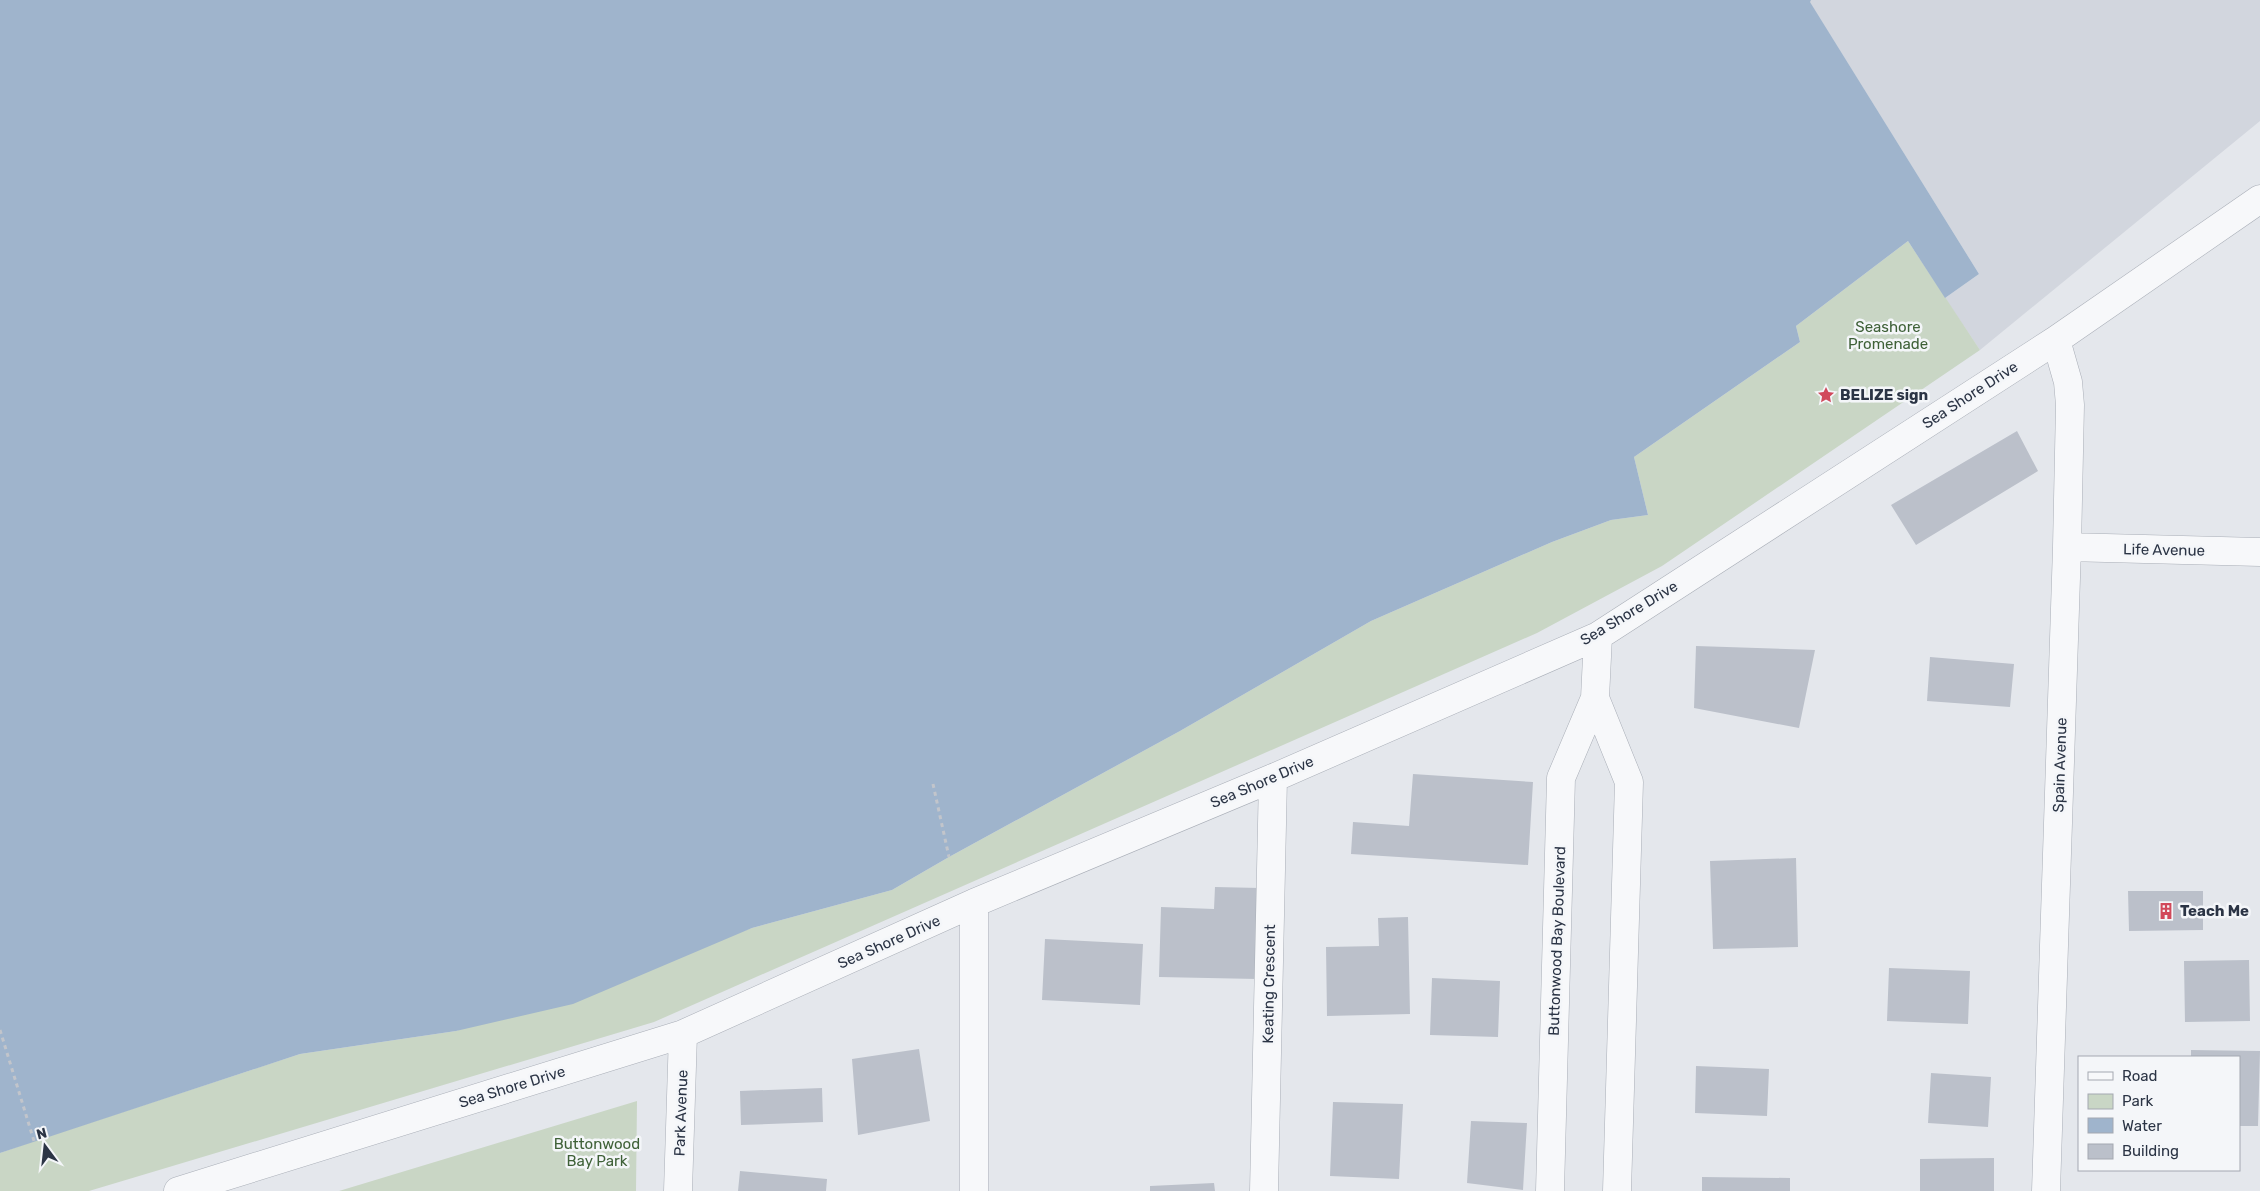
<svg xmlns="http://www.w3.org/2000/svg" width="2260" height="1191" font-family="Rubik,sans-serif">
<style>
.built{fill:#d2d6de}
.green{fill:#c9d6c5}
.water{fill:#9fb4cc}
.building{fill:#bbc0ca}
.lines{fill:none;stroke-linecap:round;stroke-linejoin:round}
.minor-casing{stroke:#a9aeb7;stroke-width:29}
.path{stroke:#c2c5cb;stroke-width:3;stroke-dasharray:4 4;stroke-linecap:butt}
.minor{stroke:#f7f8fa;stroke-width:28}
.labels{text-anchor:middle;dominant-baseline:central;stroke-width:5;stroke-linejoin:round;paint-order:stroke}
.park-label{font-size:15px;fill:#3f6138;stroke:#f4f6f9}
.poi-label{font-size:15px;font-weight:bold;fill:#2b3445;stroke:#f4f6f9;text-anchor:start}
.street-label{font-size:15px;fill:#2b3445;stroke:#f4f6f9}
</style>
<rect width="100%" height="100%" fill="#e4e7ec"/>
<path class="built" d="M 1811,0 L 2260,0 L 2260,121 L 1980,350 L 1945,298 L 1979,274 L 1809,1 Z"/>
<path class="green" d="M 1908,241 L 1980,350 L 1662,566 L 1537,633 L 654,1022 L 89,1191 L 0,1191 L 0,1153 L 34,1141 L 300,1054 L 456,1031 L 752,928 L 892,890 L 949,857 L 1180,731 L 1371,621 L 1552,542 L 1611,520 L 1648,515 L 1634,457 L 1800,342 L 1796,326 Z
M 637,1101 L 636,1191 L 339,1191 Z"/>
<path class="water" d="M 0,0 L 1811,0 L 1810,2 L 1979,274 L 1945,298 L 1908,241 L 1796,326 L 1800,342 L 1634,457 L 1648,515 L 1611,520 L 1552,542 L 1371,621 L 1180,731 L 949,857 L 892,890 L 752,928 L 573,1004 L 456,1031 L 300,1054 L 0,1153 Z"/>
<path class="building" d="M 2017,431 L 2038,471 L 1916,545 L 1891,505 Z
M 1696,646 L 1815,650 L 1799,728 L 1694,708 Z
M 1930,657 L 2014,664 L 2010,707 L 1927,701 Z
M 1413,774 L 1533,782 L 1528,865 L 1351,854 L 1353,822 L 1409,826 Z
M 1796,858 L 1798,947 L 1713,949 L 1710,861 Z
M 1215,887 L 1260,888 L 1257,979 L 1159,977 L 1161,907 L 1214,909 Z
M 2128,891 L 2203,891 L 2203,930 L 2129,931 Z
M 1408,917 L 1410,1014 L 1327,1016 L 1326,947 L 1379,946 L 1378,918 Z
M 1045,939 L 1143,944 L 1140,1005 L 1042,1000 Z
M 2249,960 L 2250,1021 L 2185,1022 L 2184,961 Z
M 1889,968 L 1970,971 L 1968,1024 L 1887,1021 Z
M 1432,978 L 1500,981 L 1498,1037 L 1430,1035 Z
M 919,1049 L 930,1121 L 858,1135 L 852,1059 Z
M 2191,1050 L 2260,1051 L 2258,1126 L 2239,1126 L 2239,1057 L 2191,1057 Z
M 1696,1066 L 1769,1069 L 1767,1116 L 1695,1113 Z
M 1931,1073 L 1991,1077 L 1988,1127 L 1928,1123 Z
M 822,1088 L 823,1122 L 741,1125 L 740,1091 Z
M 1333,1102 L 1403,1104 L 1399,1179 L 1330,1176 Z
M 1471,1121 L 1527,1123 L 1523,1190 L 1467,1183 Z
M 1994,1158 L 1994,1191 L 1920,1191 L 1920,1159 Z
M 740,1171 L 827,1179 L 826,1191 L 738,1191 Z
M 1702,1177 L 1790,1178 L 1790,1191 L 1702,1191 Z
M 1214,1183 L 1215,1191 L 1150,1191 L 1150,1186 Z"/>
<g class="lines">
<g class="minor-casing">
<path id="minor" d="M 2067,547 L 2260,552
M 1595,698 L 1629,782 L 1617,1191
M 178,1191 L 683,1034 L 974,903 L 1273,778 L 1598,636 L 2056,340 L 2260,199
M 678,1191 L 683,1034
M 974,1191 L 974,903
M 1264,1191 L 1273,778
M 1550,1191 L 1561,778 L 1595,698 L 1598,636
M 2046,1191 L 2067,547 L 2070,405 L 2068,382 L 2056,340"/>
</g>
<path class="path" d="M 933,784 L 949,857
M 0,1030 L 34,1141"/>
<use href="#minor" class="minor"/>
</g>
<defs>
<g id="sight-bare" transform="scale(1.35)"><path d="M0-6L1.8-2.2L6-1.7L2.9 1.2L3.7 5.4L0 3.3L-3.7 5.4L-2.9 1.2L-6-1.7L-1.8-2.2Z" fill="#d1495b" stroke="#f4f6f9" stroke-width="2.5" paint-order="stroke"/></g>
<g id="building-bare" transform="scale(1.35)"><path d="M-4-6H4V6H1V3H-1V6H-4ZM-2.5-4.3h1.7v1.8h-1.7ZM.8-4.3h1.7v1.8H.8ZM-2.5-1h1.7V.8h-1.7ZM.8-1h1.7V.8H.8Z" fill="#d1495b" stroke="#f4f6f9" stroke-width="2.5" paint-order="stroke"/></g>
</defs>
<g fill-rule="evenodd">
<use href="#sight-bare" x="1826" y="395"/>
<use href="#building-bare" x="2166" y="911"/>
</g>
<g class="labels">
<g class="park-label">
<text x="1888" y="327">Seashore<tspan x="1888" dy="17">Promenade</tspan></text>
<text x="597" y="1144">Buttonwood<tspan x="597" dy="17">Bay Park</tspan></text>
</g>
<g class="poi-label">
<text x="1840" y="395">BELIZE sign</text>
<text x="2180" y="911">Teach Me</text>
</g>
<g class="street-label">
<text transform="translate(1970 395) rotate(-33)">Sea Shore Drive</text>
<text transform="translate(2164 550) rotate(1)">Life Avenue</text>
<text transform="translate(1629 613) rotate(-31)">Sea Shore Drive</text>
<text transform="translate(2060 765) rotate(-88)">Spain Avenue</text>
<text transform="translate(1262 782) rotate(-23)">Sea Shore Drive</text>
<text transform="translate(1557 941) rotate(-88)">Buttonwood Bay Boulevard</text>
<text transform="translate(889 942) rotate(-24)">Sea Shore Drive</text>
<text transform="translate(1269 984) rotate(-89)">Keating Crescent</text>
<text transform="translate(512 1087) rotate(-17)">Sea Shore Drive</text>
<text transform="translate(681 1113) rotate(-88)">Park Avenue</text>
</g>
</g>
<rect x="2078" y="1056" width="162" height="115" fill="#f4f6f9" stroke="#a4a8b1"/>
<rect x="2088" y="1072" width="25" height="8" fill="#f7f8fa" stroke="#a4a8b1"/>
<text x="2122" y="1081" font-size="15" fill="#2b3445">Road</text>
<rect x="2088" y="1094" width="25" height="15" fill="#c9d6c5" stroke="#a4a8b1"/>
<text x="2122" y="1106" font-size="15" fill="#2b3445">Park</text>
<rect x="2088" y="1118" width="25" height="15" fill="#9fb4cc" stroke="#a4a8b1"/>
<text x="2122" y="1131" font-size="15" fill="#2b3445">Water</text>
<rect x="2088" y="1144" width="25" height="15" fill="#bbc0ca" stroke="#a4a8b1"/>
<text x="2122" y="1156" font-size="15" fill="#2b3445">Building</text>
<g transform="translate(45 1146) rotate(345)" stroke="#f4f6f9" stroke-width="4" paint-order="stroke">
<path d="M0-4L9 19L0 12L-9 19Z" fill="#2b3445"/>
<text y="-8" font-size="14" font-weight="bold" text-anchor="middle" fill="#2b3445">N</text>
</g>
</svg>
